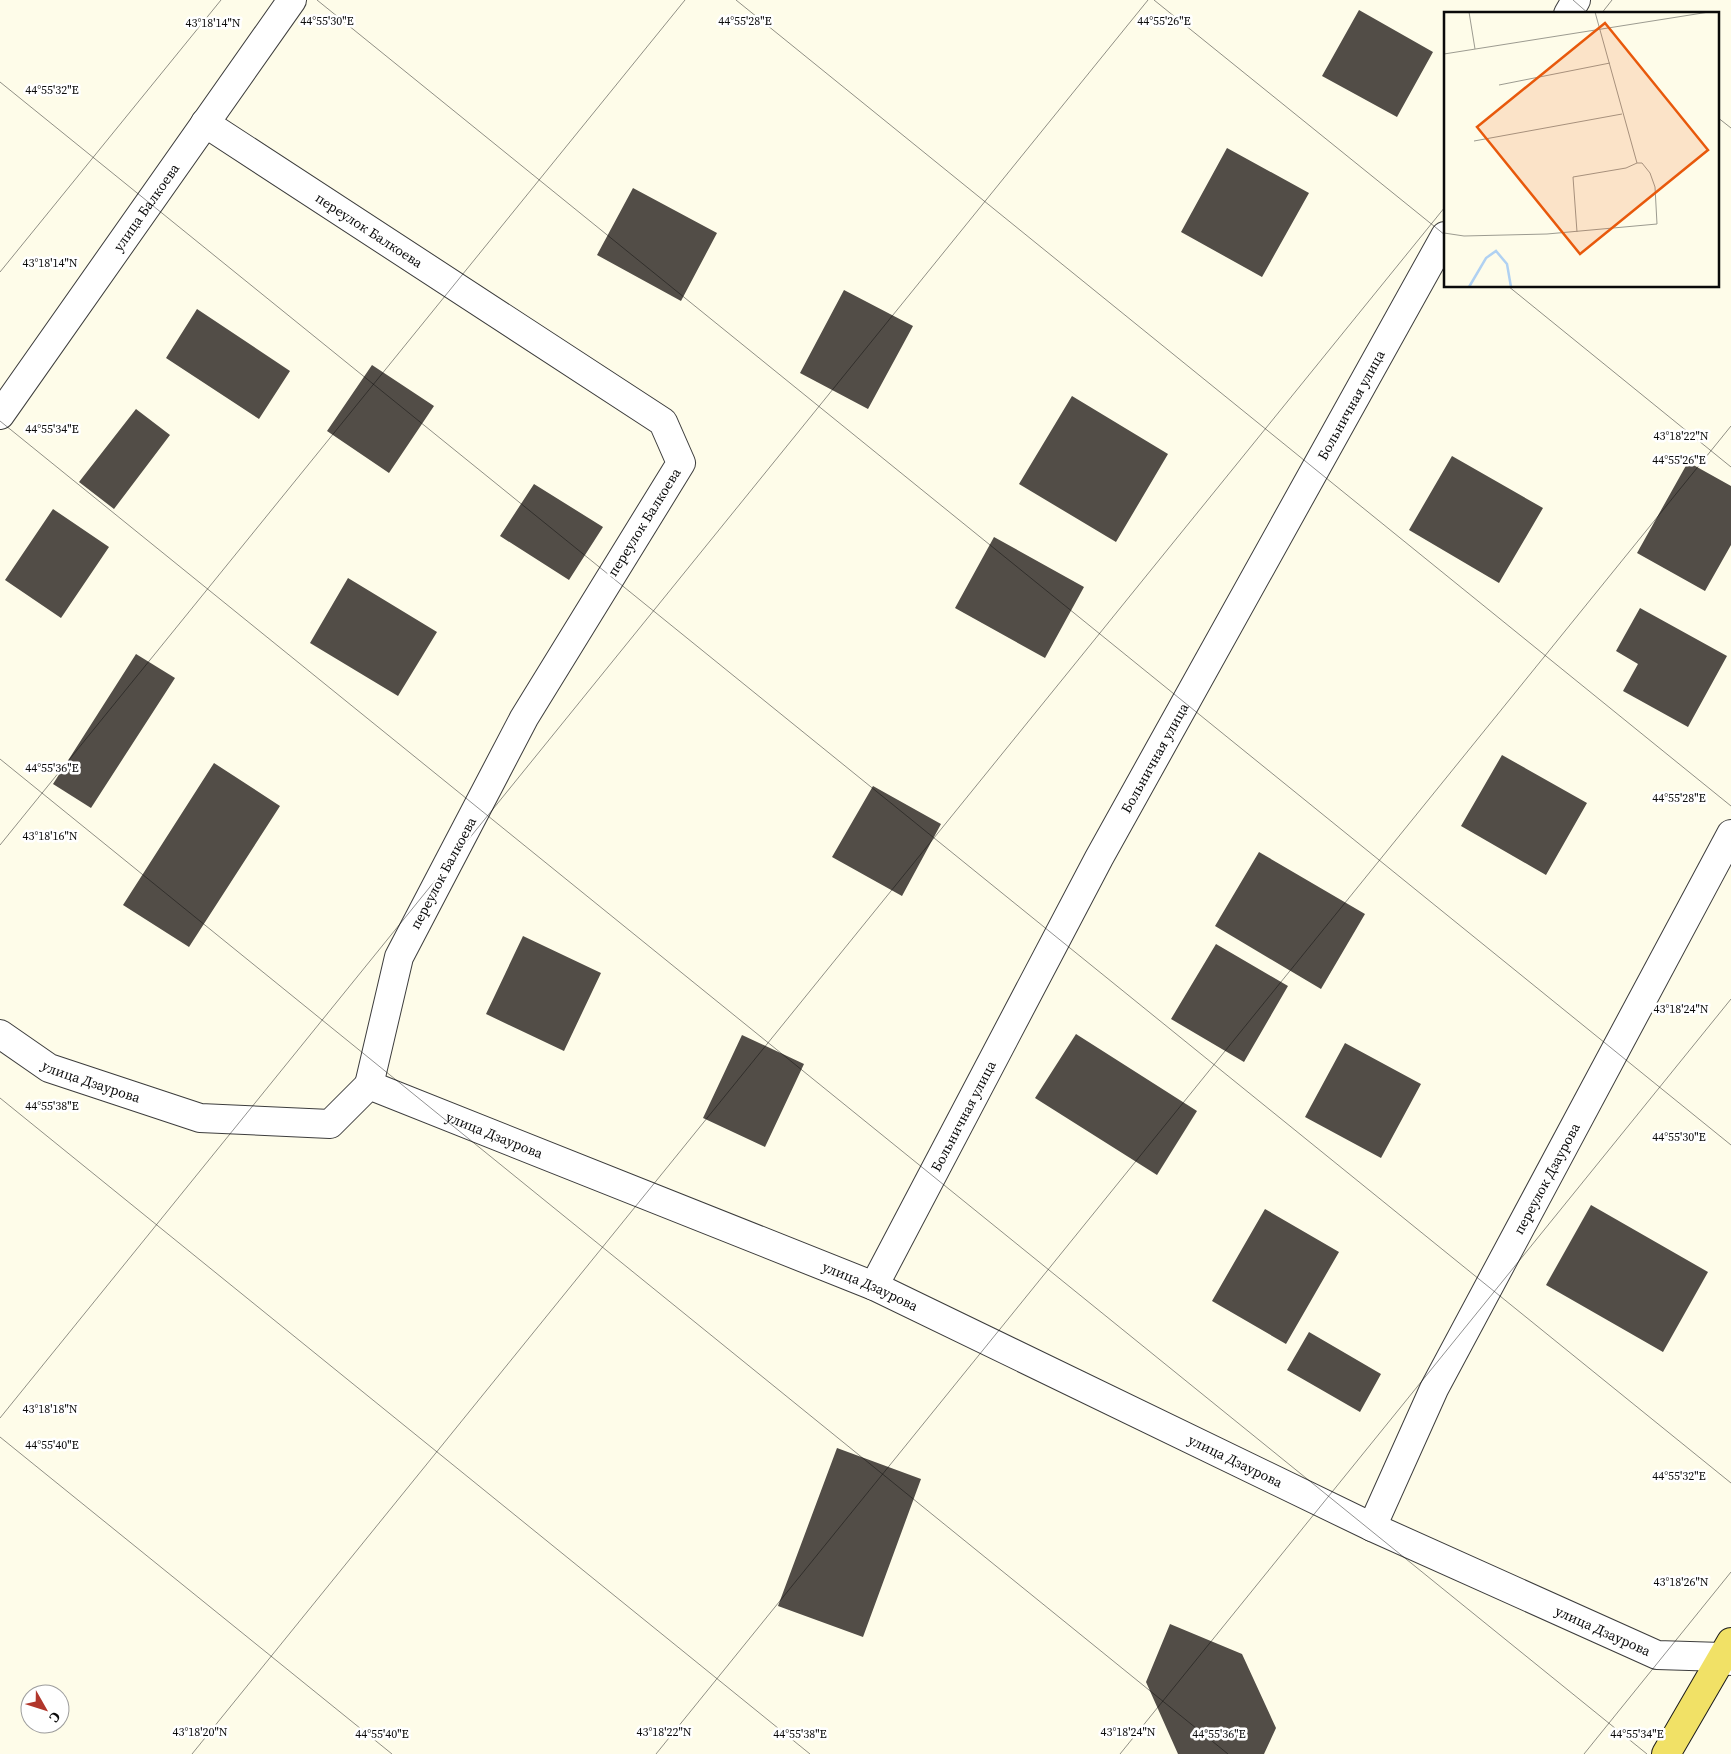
<svg xmlns="http://www.w3.org/2000/svg" width="1731" height="1754" font-family="'Source Serif 4',serif">
<style>
.building{fill:#524d47}
.lines{fill:none;stroke-linecap:round;stroke-linejoin:round}
.minor-casing{stroke:#3d3d3d;stroke-width:30}
.major-casing{stroke:#1b1b1b;stroke-width:30}
.minor{stroke:#fff;stroke-width:28}
.major{stroke:#f1e166;stroke-width:28}
.ticks{fill:none;stroke:#0a0a0a;stroke-width:1;stroke-opacity:0.45}
.labels{text-anchor:middle;dominant-baseline:central;stroke-width:5;stroke-linejoin:round;paint-order:stroke}
.street-label{font-size:14px;fill:#0a0a0a;stroke:#fff}
.inset-river{fill:none;stroke:#b0d1f2;stroke-width:2.5}
.inset-road{fill:none;stroke:#9c9b90;stroke-width:1}
.view{fill:#e8590c;fill-opacity:0.15;stroke:#e8590c;stroke-width:2.5}
.inset-edge{fill:none;stroke:#0a0a0a;stroke-width:2.5}
.ticks-label{font-size:12px;text-anchor:middle;fill:#0a0a0a;stroke:#fff;stroke-width:5;stroke-linejoin:round;paint-order:stroke}
</style>
<rect width="100%" height="100%" fill="#fefce9"/>
<path class="building" d="M 1359,10 L 1433,52 L 1397,117 L 1322,76 Z
M 1227,148 L 1309,193 L 1262,277 L 1181,232 Z
M 633,188 L 717,233 L 681,301 L 597,255 Z
M 844,290 L 913,326 L 868,409 L 800,373 Z
M 197,309 L 290,371 L 259,419 L 166,358 Z
M 372,365 L 434,406 L 389,473 L 327,431 Z
M 1072,396 L 1168,454 L 1116,542 L 1019,484 Z
M 136,409 L 170,435 L 114,509 L 79,482 Z
M 1452,456 L 1543,508 L 1499,583 L 1409,530 Z
M 1688,462 L 1731,486 L 1731,545 L 1705,591 L 1637,553 Z
M 534,484 L 603,527 L 569,580 L 500,536 Z
M 53,509 L 109,547 L 61,618 L 5,580 Z
M 994,537 L 1084,587 L 1045,658 L 955,608 Z
M 348,578 L 437,632 L 398,696 L 310,643 Z
M 1640,608 L 1727,656 L 1688,727 L 1623,691 L 1638,664 L 1616,651 Z
M 136,654 L 175,678 L 91,808 L 53,784 Z
M 1502,755 L 1587,803 L 1546,875 L 1461,826 Z
M 214,763 L 280,806 L 189,947 L 123,905 Z
M 873,786 L 941,824 L 902,896 L 832,857 Z
M 1259,852 L 1365,914 L 1321,989 L 1215,926 Z
M 523,936 L 601,973 L 564,1051 L 486,1014 Z
M 1216,944 L 1288,986 L 1244,1062 L 1171,1019 Z
M 1076,1034 L 1197,1111 L 1157,1175 L 1035,1098 Z
M 742,1035 L 804,1064 L 765,1147 L 703,1118 Z
M 1345,1043 L 1421,1084 L 1381,1158 L 1305,1117 Z
M 1591,1205 L 1708,1272 L 1663,1352 L 1546,1285 Z
M 1265,1209 L 1339,1252 L 1286,1344 L 1212,1301 Z
M 1309,1332 L 1381,1374 L 1360,1412 L 1287,1370 Z
M 837,1448 L 921,1479 L 863,1637 L 778,1606 Z
M 1170,1624 L 1242,1654 L 1276,1728 L 1264,1754 L 1178,1754 L 1146,1682 Z"/>
<g class="lines">
<g class="minor-casing">
<g id="minor">
<path d="M 1568,14 L 1576,0"/>
<path id="s1" d="M 205,123 L 663,422 L 681,463 L 524,718 L 399,957 L 369,1085"/>
<path id="s2" d="M 0,415 L 292,0"/>
<path id="s3" d="M 0,1034 L 49,1068 L 200,1118 L 330,1124 L 369,1085 L 874,1286 L 1372,1527 L 1657,1655 L 1722,1657 L 1731,1661"/>
<path id="s4" d="M 874,1286 L 1099,858 L 1445,236"/>
<path id="s5" d="M 1372,1527 L 1434,1389 L 1731,834"/>
</g>
</g>
<g class="major-casing">
<path id="major" d="M 1666,1754 L 1731,1642"/>
</g>
<use href="#minor" class="minor"/>
<use href="#major" class="major"/>
</g>
<path class="ticks" d="M 317,0 L 1731,1145M 736,0 L 1731,806M 1154,0 L 1445,235M 1573,0 L 1589,14M 1601,14 L 1612,0M 0,82 L 1731,1483M 1717,117 L 1731,128M 0,272 L 221,0M 1508,286 L 1731,467M 0,421 L 1647,1754M 0,759 L 1228,1754M 0,845 L 685,0M 0,1098 L 810,1754M 0,1418 L 1148,0M 0,1437 L 392,1754M 192,1754 L 1445,207M 656,1754 L 1731,426M 1120,1754 L 1731,999M 1584,1754 L 1731,1572"/>
<g class="labels">
<g class="street-label">
<text stroke="none"><textPath href="#s2" startOffset="254">улица Балкоева</textPath></text>
<text stroke="none"><textPath href="#s1" startOffset="196">переулок Балкоева</textPath></text>
<text stroke="none"><textPath href="#s4" startOffset="1002">Больничная улица</textPath></text>
<text transform="translate(644 522) rotate(-58)">переулок Балкоева</text>
<text stroke="none"><textPath href="#s4" startOffset="598">Больничная улица</textPath></text>
<text transform="translate(443 873) rotate(-62)">переулок Балкоева</text>
<text stroke="none"><textPath href="#s3" startOffset="104">улица Дзаурова</textPath></text>
<text stroke="none"><textPath href="#s4" startOffset="192">Больничная улица</textPath></text>
<text stroke="none"><textPath href="#s3" startOffset="539">улица Дзаурова</textPath></text>
<text stroke="none"><textPath href="#s5" startOffset="390">переулок Дзаурова</textPath></text>
<text stroke="none"><textPath href="#s3" startOffset="944">улица Дзаурова</textPath></text>
<text stroke="none"><textPath href="#s3" startOffset="1349">улица Дзаурова</textPath></text>
<text stroke="none"><textPath href="#s3" startOffset="1754">улица Дзаурова</textPath></text>
</g>
</g>
<g transform="translate(1444 12)">
<rect width="275" height="275" fill="#fefce9"/>
<path class="inset-river" d="M 25,275 L 42,246 L 52,239 L 63,252 L 67,275"/>
<path class="inset-road" d="M 25,0 L 31,37M 0,42 L 265,0M 55,73 L 166,51M 30,129 L 178,102M 133,220 L 129,165 L 182,156 L 193,151M 0,221 L 20,224 L 103,222 L 213,212 L 211,175 L 206,161 L 198,151 L 193,151 L 151,0"/>
<path class="view" d="M 161,11 L 264,138 L 136,242 L 33,115 Z"/>
<rect width="275" height="275" class="inset-edge"/>
</g>
<g class="ticks-label">
<text x="1164" y="25">44°55'26"E</text>
<text x="327" y="25">44°55'30"E</text>
<text x="745" y="25">44°55'28"E</text>
<text x="213" y="27">43°18'14"N</text>
<text x="52" y="94">44°55'32"E</text>
<text x="50" y="267">43°18'14"N</text>
<text x="52" y="433">44°55'34"E</text>
<text x="1681" y="440">43°18'22"N</text>
<text x="1679" y="464">44°55'26"E</text>
<text x="52" y="772">44°55'36"E</text>
<text x="1679" y="802">44°55'28"E</text>
<text x="50" y="840">43°18'16"N</text>
<text x="1681" y="1013">43°18'24"N</text>
<text x="52" y="1110">44°55'38"E</text>
<text x="1679" y="1141">44°55'30"E</text>
<text x="50" y="1413">43°18'18"N</text>
<text x="52" y="1449">44°55'40"E</text>
<text x="1679" y="1480">44°55'32"E</text>
<text x="1681" y="1586">43°18'26"N</text>
<text x="200" y="1736">43°18'20"N</text>
<text x="664" y="1736">43°18'22"N</text>
<text x="1128" y="1736">43°18'24"N</text>
<text x="382" y="1738">44°55'40"E</text>
<text x="800" y="1738">44°55'38"E</text>
<text x="1219" y="1738">44°55'36"E</text>
<text x="1637" y="1738">44°55'34"E</text>
</g>
<g transform="translate(45 1709) rotate(129)"><circle r="24" fill="#ffffff" stroke="#9d9d9d"/>
<path d="M0-4L9 19L0 12L-9 19Z" fill="#b1362b"/>
<text y="-8" font-size="14" font-weight="bold" text-anchor="middle" fill="#0a0a0a">С</text>
</g>
</svg>
